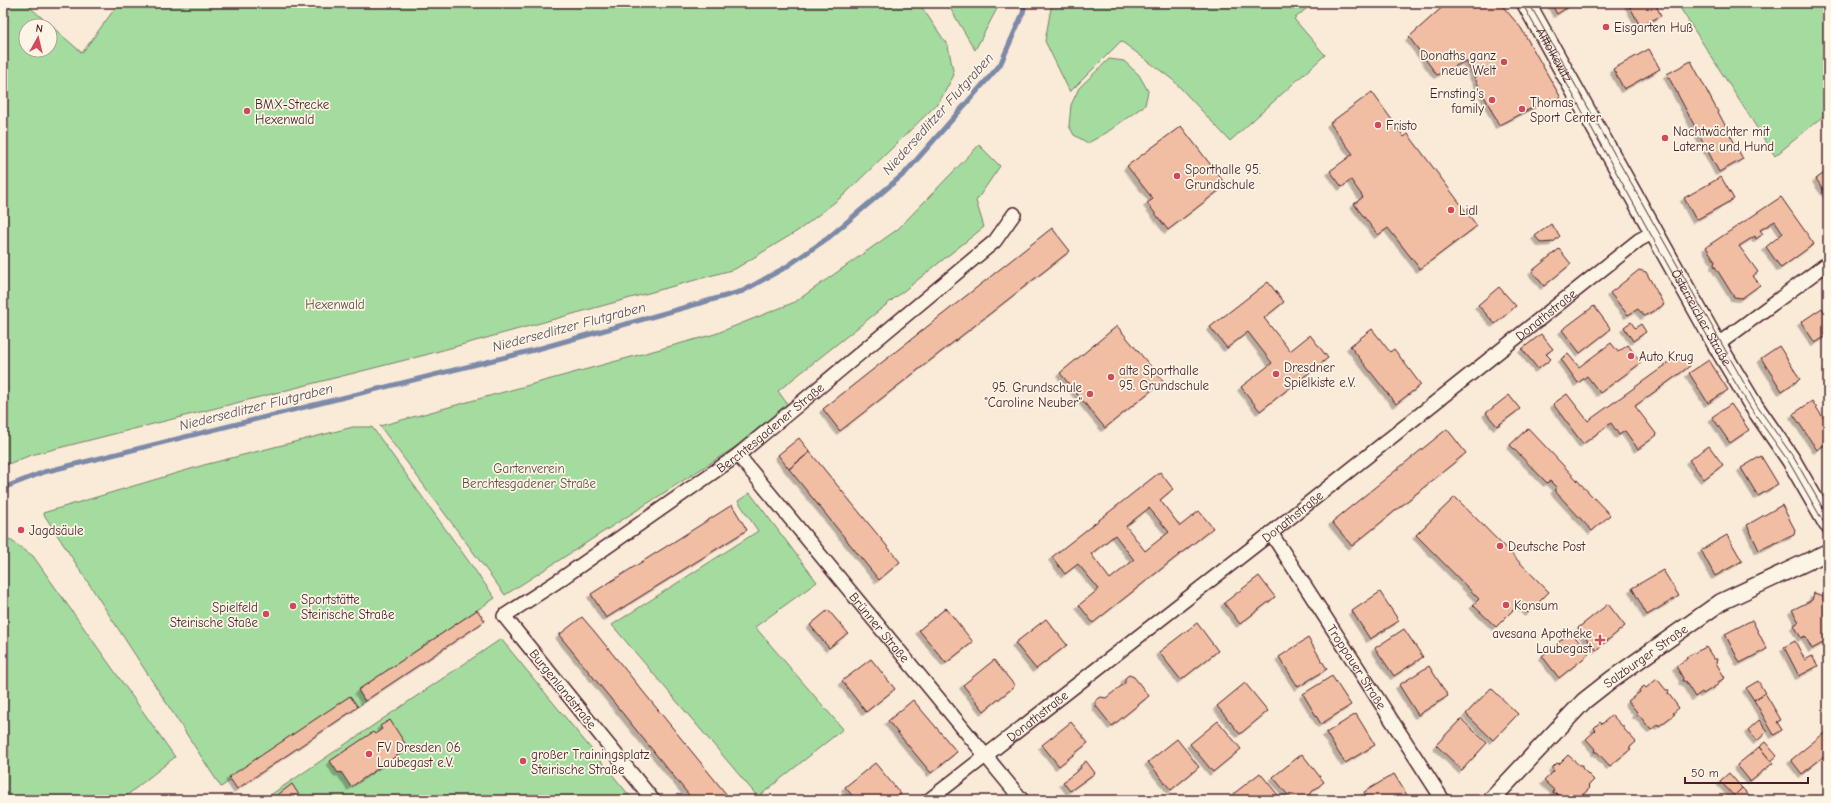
<svg xmlns="http://www.w3.org/2000/svg" width="1831" height="803" font-family="'Comic Neue',sans-serif">
<style>
.green{fill:#a4dca0;stroke:#777e66;fill-rule:evenodd}
.lines{fill:none;stroke-linecap:round;stroke-linejoin:round}
.stream{stroke:#7b8aa8;stroke-width:5}
.building{fill:#f1bea3;stroke:#4a1f2b;fill-rule:evenodd;filter:url(#shadow)}
.minor-casing{stroke:#4a1f2b;stroke-width:16}
.tertiary-casing{stroke:#4a1f2b;stroke-width:19}
.secondary-casing{stroke:#4a1f2b;stroke-width:21}
.minor{stroke:#fcf5e5;stroke-width:13}
.tertiary{stroke:#fcf5e5;stroke-width:16}
.secondary{stroke:#fcf5e5;stroke-width:18}
.tram{stroke:#4a1f2b;stroke-width:1}
.poi-dot{fill:#d1495b;stroke:#fcf5e5;stroke-width:1.5}
.labels{text-anchor:middle;dominant-baseline:central;stroke-width:3.5;stroke-linejoin:round;paint-order:stroke}
.poi-label{font-size:13px;fill:#4a1f2b;stroke:#fcf5e5;text-anchor:start}
.street-label{font-size:13px;fill:#4a1f2b;stroke:#fcf5e5}
.park-label{font-size:13px;fill:#604e48;stroke:#fcf5e5}
.water-label{font-size:14px;font-style:italic;fill:#5e4c5f;stroke:#fcf5e5}
</style>
<defs>
<filter id="shadow"><feDropShadow dx="-3.5" dy="3.5" stdDeviation="0" flood-color="#0004"/></filter>
</defs>
<rect width="100%" height="100%" fill="#faead8"/>
<filter id="ink" filterUnits="userSpaceOnUse"><feTurbulence type="fractalNoise" baseFrequency=".025" numOctaves="2"/><feDisplacementMap in="SourceGraphic" scale="8" xChannelSelector="R" yChannelSelector="G"/><feConvolveMatrix kernelMatrix="1 2 1 2 8 2 1 2 1" color-interpolation-filters="sRGB"/></filter>
<g filter="url(#ink)">
<path class="green" d="M 3,3 L 25,3 L 82,53 L 119,3 L 919,3 L 948,46 L 954,75 L 939,102 L 844,195 L 799,230 L 735,269 L 425,355 L 31,455 L 3,466 ZM 26,26 L 50,26 L 50,50 L 26,50 Z
M 947,3 L 1000,3 L 975,50 Z
M 1052,3 L 1313,3 L 1294,19 L 1325,55 L 1230,141 L 1173,80 L 1121,41 L 1070,92 L 1045,41 Z
M 1677,3 L 1828,3 L 1828,112 L 1775,156 Z
M 1109,59 L 1124,61 L 1139,75 L 1148,91 L 1145,105 L 1106,133 L 1088,143 L 1074,135 L 1069,126 L 1071,105 L 1079,88 Z
M 979,145 L 1000,166 L 976,201 L 984,227 L 778,391 L 788,405 L 740,444 L 505,595 L 380,426 L 715,334 L 795,302 L 898,229 Z
M 353,427 L 372,427 L 495,598 L 358,690 L 365,701 L 358,707 L 350,696 L 221,787 L 43,513 L 204,465 Z
M 750,493 L 817,582 L 755,627 L 843,729 L 758,797 L 612,625 L 758,531 L 738,501 Z
M 3,535 L 33,556 L 175,757 L 121,800 L 3,800 Z
M 501,639 L 633,800 L 263,800 Z"/>
<g class="lines">
<path class="stream" d="M 3,488 L 44,472 L 534,350 L 743,291 L 786,267 L 828,238 L 905,173 L 1000,65 L 1023,13 L 1025,3"/>
</g>
<path class="building" d="M 1447,3 L 1500,3 L 1521,28 L 1561,98 L 1553,102 L 1551,98 L 1499,125 L 1466,61 L 1437,75 L 1409,37 Z
M 1551,3 L 1574,3 L 1557,14 Z
M 1628,3 L 1655,3 L 1661,16 L 1640,26 Z
M 1649,49 L 1660,69 L 1624,89 L 1613,69 Z
M 1691,61 L 1743,159 L 1719,172 L 1667,74 Z
M 1372,92 L 1404,137 L 1408,134 L 1477,226 L 1420,269 L 1388,228 L 1378,235 L 1354,204 L 1363,197 L 1351,180 L 1342,187 L 1330,171 L 1353,154 L 1330,123 Z
M 1181,126 L 1226,185 L 1168,230 L 1147,203 L 1153,199 L 1127,166 Z
M 1828,170 L 1828,196 L 1816,179 Z
M 1721,177 L 1734,199 L 1696,220 L 1684,198 Z
M 1781,197 L 1814,244 L 1781,268 L 1766,247 L 1783,233 L 1775,221 L 1760,230 L 1763,234 L 1756,239 L 1755,236 L 1739,246 L 1758,272 L 1753,276 L 1760,285 L 1742,298 L 1734,297 L 1714,265 L 1715,261 L 1706,247 Z
M 1551,224 L 1560,236 L 1553,242 L 1541,243 L 1535,236 Z
M 1052,228 L 1070,251 L 840,431 L 823,409 Z
M 1559,249 L 1571,264 L 1544,286 L 1532,271 Z
M 1639,270 L 1646,272 L 1664,305 L 1644,316 L 1638,309 L 1628,315 L 1610,293 Z
M 1268,282 L 1284,302 L 1264,318 L 1290,351 L 1310,335 L 1328,358 L 1260,411 L 1241,387 L 1272,363 L 1248,332 L 1227,348 L 1210,327 Z
M 1499,287 L 1516,306 L 1495,324 L 1478,305 Z
M 1594,306 L 1611,329 L 1580,353 L 1562,330 Z
M 1822,308 L 1828,317 L 1828,335 L 1815,343 L 1801,322 Z
M 1631,322 L 1635,328 L 1641,324 L 1646,332 L 1633,341 L 1624,327 Z
M 1117,326 L 1163,381 L 1105,428 L 1060,373 Z
M 1372,329 L 1390,352 L 1394,349 L 1421,385 L 1396,404 L 1350,346 Z
M 1541,334 L 1553,349 L 1546,354 L 1551,359 L 1538,369 L 1522,349 Z
M 1611,343 L 1618,352 L 1628,345 L 1641,363 L 1600,393 L 1587,376 L 1578,383 L 1561,359 L 1568,354 L 1579,367 Z
M 1779,346 L 1800,379 L 1782,391 L 1761,358 Z
M 1681,354 L 1690,366 L 1635,406 L 1657,435 L 1638,449 L 1625,431 L 1619,435 L 1611,423 L 1583,444 L 1553,404 L 1567,394 L 1588,421 Z
M 1709,360 L 1728,390 L 1708,403 L 1689,373 Z
M 1509,395 L 1520,409 L 1497,426 L 1486,413 Z
M 1812,401 L 1828,425 L 1828,442 L 1817,450 L 1793,414 Z
M 1731,404 L 1749,430 L 1730,443 L 1712,417 Z
M 1528,428 L 1610,515 L 1592,531 L 1554,490 L 1557,488 L 1550,481 L 1547,483 L 1510,445 Z
M 1447,429 L 1466,453 L 1352,546 L 1332,522 Z
M 799,438 L 810,452 L 789,469 L 778,455 Z
M 1709,446 L 1723,465 L 1704,479 L 1689,460 Z
M 810,452 L 900,562 L 879,580 L 789,469 Z
M 1761,456 L 1778,484 L 1758,496 L 1741,468 Z
M 1160,472 L 1173,489 L 1160,500 L 1180,526 L 1199,511 L 1213,528 L 1093,623 L 1079,605 L 1099,589 L 1078,564 L 1065,574 L 1052,557 ZM 1149,508 L 1169,532 L 1145,551 L 1126,526 ZM 1115,535 L 1134,560 L 1110,579 L 1091,554 Z
M 1455,497 L 1549,592 L 1528,613 L 1519,604 L 1496,627 L 1473,605 L 1479,599 L 1416,535 Z
M 732,505 L 747,530 L 606,618 L 591,594 Z
M 1782,505 L 1795,530 L 1794,535 L 1759,550 L 1747,525 Z
M 1727,535 L 1742,561 L 1715,576 L 1701,550 Z
M 1663,570 L 1679,596 L 1647,615 L 1632,588 Z
M 1259,576 L 1275,597 L 1240,624 L 1224,603 Z
M 1380,592 L 1399,621 L 1370,639 L 1352,611 Z
M 1814,593 L 1824,596 L 1823,599 L 1828,607 L 1828,640 L 1812,649 L 1805,636 L 1801,638 L 1794,625 L 1799,622 L 1792,610 L 1812,600 Z
M 1608,604 L 1625,626 L 1596,650 L 1578,628 Z
M 946,608 L 973,642 L 946,663 L 919,630 Z
M 477,610 L 485,621 L 365,701 L 358,690 Z
M 828,610 L 848,633 L 829,648 L 810,625 Z
M 582,617 L 594,631 L 731,800 L 693,800 L 559,635 Z
M 1046,619 L 1067,645 L 1036,669 L 1015,643 Z
M 1752,620 L 1767,649 L 1740,663 L 1725,634 Z
M 1197,623 L 1218,651 L 1181,680 L 1159,652 Z
M 1404,629 L 1423,657 L 1394,676 L 1375,648 Z
M 1571,632 L 1589,654 L 1559,678 L 1542,656 Z
M 1308,638 L 1327,669 L 1298,687 L 1279,657 Z
M 1795,641 L 1805,660 L 1812,656 L 1818,666 L 1799,676 L 1784,647 Z
M 1706,647 L 1714,659 L 1717,659 L 1716,663 L 1725,678 L 1718,682 L 1719,684 L 1703,694 L 1702,692 L 1695,697 L 1685,681 L 1682,681 L 1683,678 L 1676,666 L 1687,659 L 1686,657 Z
M 871,659 L 895,689 L 866,712 L 842,681 Z
M 994,660 L 1015,686 L 984,711 L 963,685 Z
M 1429,666 L 1448,696 L 1418,715 L 1399,685 Z
M 1129,675 L 1134,677 L 1149,696 L 1112,726 L 1096,706 L 1096,700 L 1101,697 L 1106,698 L 1125,683 L 1125,678 Z
M 1332,676 L 1351,705 L 1321,724 L 1303,694 Z
M 1657,679 L 1666,690 L 1669,690 L 1668,693 L 1679,708 L 1673,713 L 1675,714 L 1659,726 L 1658,724 L 1651,730 L 1639,715 L 1636,715 L 1637,712 L 1628,701 L 1640,692 L 1639,690 L 1644,686 L 1646,688 Z
M 1758,681 L 1765,693 L 1754,700 L 1746,688 Z
M 1245,683 L 1268,711 L 1240,734 L 1217,706 Z
M 1491,688 L 1518,714 L 1493,740 L 1466,714 Z
M 1765,693 L 1781,720 L 1777,722 L 1782,730 L 1774,735 L 1754,700 Z
M 350,696 L 358,707 L 237,789 L 229,777 Z
M 913,700 L 957,752 L 931,773 L 888,721 Z
M 1356,714 L 1375,745 L 1345,763 L 1326,733 Z
M 1612,715 L 1622,726 L 1624,726 L 1624,729 L 1636,742 L 1629,748 L 1631,749 L 1610,766 L 1597,752 L 1594,752 L 1595,749 L 1586,739 L 1596,730 L 1594,728 L 1600,722 L 1602,724 Z
M 1461,719 L 1487,743 L 1462,770 L 1436,745 Z
M 390,720 L 408,748 L 351,787 L 341,772 L 338,773 L 330,761 L 373,732 L 375,734 L 382,729 L 380,726 Z
M 1759,720 L 1768,731 L 1757,741 L 1748,730 Z
M 1218,721 L 1241,749 L 1213,772 L 1190,744 Z
M 1071,722 L 1088,743 L 1059,766 L 1042,745 Z
M 1828,730 L 1828,753 L 1802,774 L 1791,760 Z
M 1177,739 L 1199,767 L 1171,790 L 1148,762 Z
M 1765,742 L 1777,756 L 1771,761 L 1759,747 Z
M 1759,747 L 1773,763 L 1750,781 L 1737,765 Z
M 1302,754 L 1324,782 L 1302,800 L 1292,800 L 1273,777 Z
M 1568,755 L 1579,765 L 1582,765 L 1582,768 L 1594,780 L 1588,786 L 1590,788 L 1577,800 L 1563,800 L 1556,793 L 1553,793 L 1554,790 L 1544,781 L 1554,771 L 1552,768 L 1557,763 L 1559,764 Z
M 1086,761 L 1095,773 L 1070,791 L 1063,782 L 1081,768 L 1080,766 Z
M 875,763 L 901,794 L 893,800 L 856,800 L 845,787 Z
M 1260,773 L 1282,800 L 1236,800 L 1232,795 Z
M 1729,773 L 1742,788 L 1734,796 L 1720,781 Z
M 1394,774 L 1410,800 L 1369,800 L 1364,792 Z
M 292,784 L 301,798 L 299,800 L 271,800 Z
M 1742,788 L 1754,800 L 1738,800 L 1734,796 Z"/>
<g class="lines">
<g class="minor-casing">
<g id="minor">
<path d="M 1717,345 L 1828,263"/>
<path id="s1" d="M 738,455 L 1022,800"/>
<path id="s2" d="M 1271,533 L 1443,800"/>
<path id="s3" d="M 653,800 L 504,616 L 561,579 L 738,455 L 995,241 L 1014,214"/>
<path id="s4" d="M 929,800 L 1271,533 L 1639,240 L 1654,232"/>
</g>
</g>
<g class="tertiary-casing">
<g id="tertiary">
<path id="s5" d="M 1491,800 L 1584,701 L 1612,679 L 1721,602 L 1828,552"/>
</g>
</g>
<g class="secondary-casing">
<g id="secondary">
<path id="s6" d="M 1526,3 L 1717,345 L 1753,405 L 1791,460 L 1828,524"/>
</g>
</g>
<use href="#minor" class="minor"/>
<use href="#tertiary" class="tertiary"/>
<use href="#secondary" class="secondary"/>
<path class="tram" d="M 1522,3 L 1714,348 L 1752,410 L 1789,462 L 1828,530
M 1529,3 L 1757,406 L 1794,458 L 1828,517"/>
</g>
</g>
<g class="poi-dot">
<circle cx="1606" cy="27" r="4"/>
<circle cx="1504" cy="62" r="4"/>
<circle cx="1492" cy="100" r="4"/>
<circle cx="1522" cy="109" r="4"/>
<circle cx="247" cy="111" r="4"/>
<circle cx="1378" cy="125" r="4"/>
<circle cx="1665" cy="138" r="4"/>
<circle cx="1177" cy="176" r="4"/>
<circle cx="1451" cy="210" r="4"/>
<circle cx="1631" cy="356" r="4"/>
<circle cx="1276" cy="374" r="4"/>
<circle cx="1111" cy="377" r="4"/>
<circle cx="1090" cy="394" r="4"/>
<circle cx="21" cy="530" r="4"/>
<circle cx="1500" cy="546" r="4"/>
<circle cx="1506" cy="605" r="4"/>
<circle cx="293" cy="606" r="4"/>
<circle cx="266" cy="614" r="4"/>
<path d="M1598 634h4v4h4v4h-4v4h-4v-4h-4v-4h4z"/>
<circle cx="369" cy="754" r="4"/>
<circle cx="523" cy="761" r="4"/>
</g>
<g class="labels">
<g class="poi-label">
<text x="1614" y="27">Eisgarten Huß</text>
<text x="1496" y="55" text-anchor="end">Donaths ganz<tspan x="1496" dy="15">neue Welt</tspan></text>
<text x="1484" y="93" text-anchor="end">Ernsting's<tspan x="1484" dy="15">family</tspan></text>
<text x="1530" y="102">Thomas<tspan x="1530" dy="15">Sport Center</tspan></text>
<text x="255" y="104">BMX-Strecke<tspan x="255" dy="15">Hexenwald</tspan></text>
<text x="1386" y="125">Fristo</text>
<text x="1673" y="131">Nachtwächter mit<tspan x="1673" dy="15">Laterne und Hund</tspan></text>
<text x="1185" y="169">Sporthalle 95.<tspan x="1185" dy="15">Grundschule</tspan></text>
<text x="1459" y="210">Lidl</text>
<text x="1639" y="356">Auto Krug</text>
<text x="1284" y="367">Dresdner<tspan x="1284" dy="15">Spielkiste e.V.</tspan></text>
<text x="1119" y="370">alte Sporthalle<tspan x="1119" dy="15">95. Grundschule</tspan></text>
<text x="1082" y="387" text-anchor="end">95. Grundschule<tspan x="1082" dy="15">"Caroline Neuber"</tspan></text>
<text x="29" y="530">Jagdsäule</text>
<text x="1508" y="546">Deutsche Post</text>
<text x="301" y="599">Sportstätte<tspan x="301" dy="15">Steirische Straße</tspan></text>
<text x="1514" y="605">Konsum</text>
<text x="258" y="607" text-anchor="end">Spielfeld<tspan x="258" dy="15">Steirische Staße</tspan></text>
<text x="1592" y="633" text-anchor="end">avesana Apotheke<tspan x="1592" dy="15">Laubegast</tspan></text>
<text x="377" y="747">FV Dresden 06<tspan x="377" dy="15">Laubegast e.V.</tspan></text>
<text x="531" y="754">großer Trainingsplatz<tspan x="531" dy="15">Steirische Straße</tspan></text>
</g>
<g class="street-label">
<text stroke="none"><textPath href="#s6" startOffset="59">Alttolkewitz</textPath></text>
<text stroke="none"><textPath href="#s4" startOffset="785">Donathstraße</textPath></text>
<text stroke="none"><textPath href="#s6" startOffset="360">Österreicher Straße</textPath></text>
<text stroke="none"><textPath href="#s3" startOffset="563">Berchtesgadener Straße</textPath></text>
<text stroke="none"><textPath href="#s4" startOffset="461">Donathstraße</textPath></text>
<text stroke="none"><textPath href="#s1" startOffset="223">Brünner Straße</textPath></text>
<text stroke="none"><textPath href="#s5" startOffset="212">Salzburger Straße</textPath></text>
<text stroke="none"><textPath href="#s2" startOffset="159">Troppauer Straße</textPath></text>
<text transform="translate(563 689) rotate(51)">Burgenlandstraße</text>
<text stroke="none"><textPath href="#s4" startOffset="137">Donathstraße</textPath></text>
</g>
<g class="park-label">
<text x="335" y="304">Hexenwald</text>
<text x="529" y="468">Gartenverein<tspan x="529" dy="15">Berchtesgadener Straße</tspan></text>
</g>
<g class="water-label">
<text transform="translate(938 114) rotate(-48)">Niedersedlitzer Flutgraben</text>
<text transform="translate(569 327) rotate(-15)">Niedersedlitzer Flutgraben</text>
<text transform="translate(256 407) rotate(-14)">Niedersedlitzer Flutgraben</text>
</g>
</g>
<rect width="1831" height="803" fill="none" stroke="#fcf5e5" stroke-width="16"/>
<rect x="8" y="8" width="1815" height="787" fill="none" stroke="#4a1f2b" stroke-width="1.5" filter="url(#ink)"/>
<g transform="translate(38 38) rotate(8)"><circle r="19" fill="#fcf5e5" stroke="#b59f9b"/>
<path d="M0-3L7 15L0 10L-7 15Z" fill="#d1495b"/>
<text y="-6" font-size="11" font-weight="bold" text-anchor="middle" fill="#4a1f2b">N</text>
</g>
<path d="M1685 777v6h123v-6" fill="none" stroke="#4a1f2b" stroke-width="2"/>
<text x="1691" y="777" font-size="12" fill="#4a1f2b" stroke="#fcf5e5" stroke-width="3" paint-order="stroke">50 m</text>
</svg>
